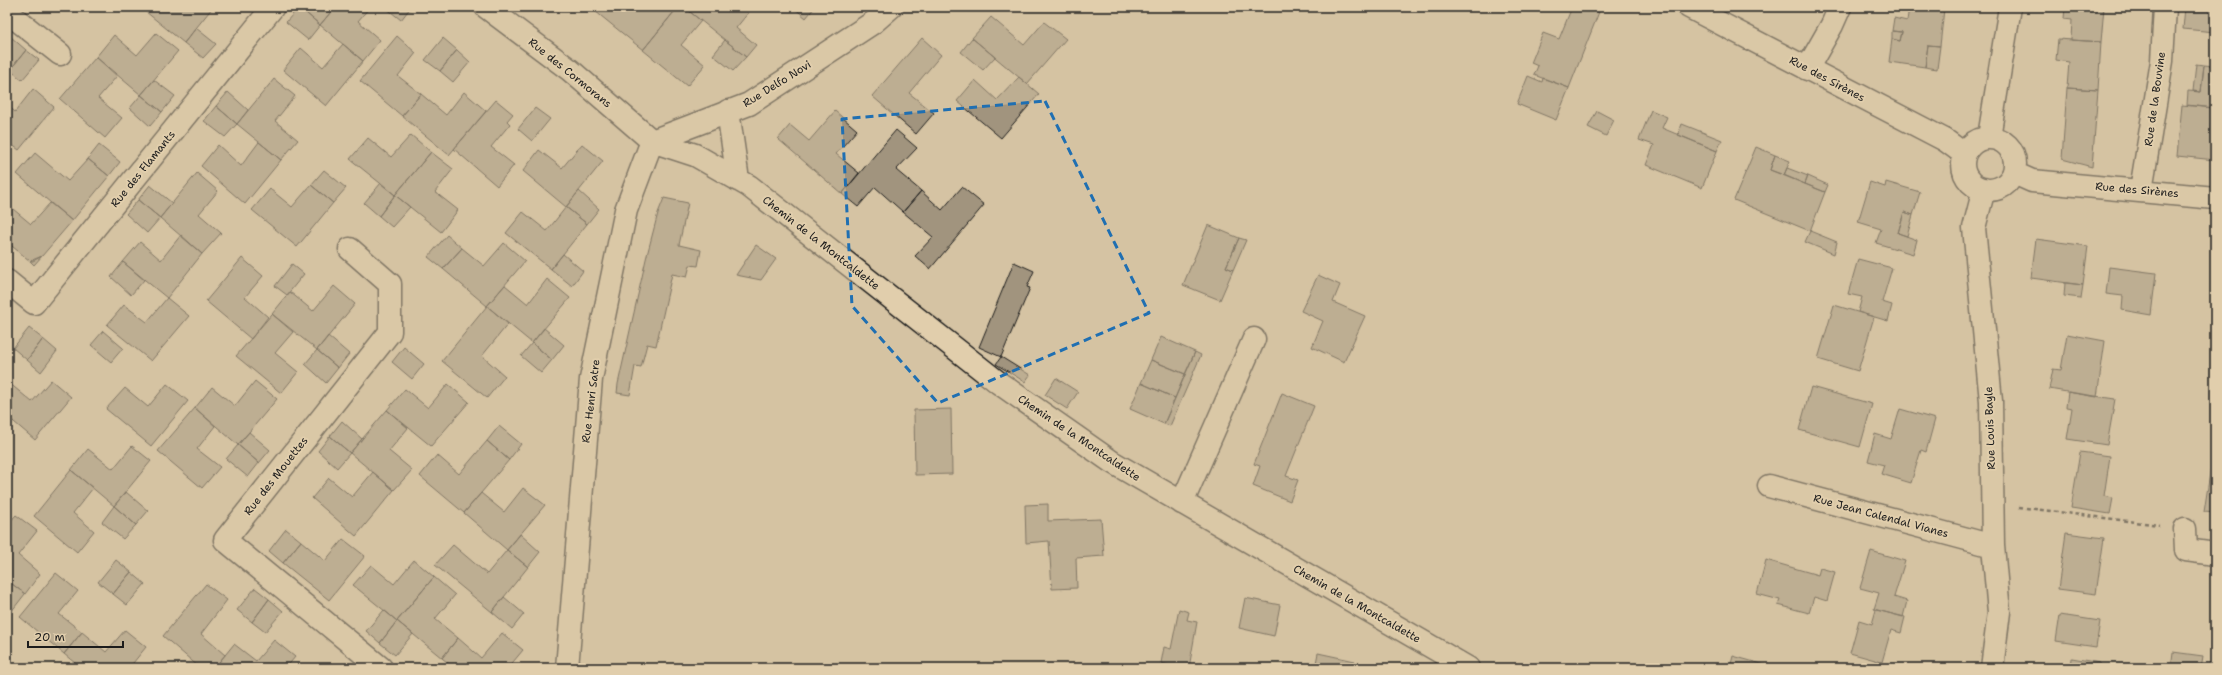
<svg xmlns="http://www.w3.org/2000/svg" width="2222" height="675" font-family="'Shantell Sans',sans-serif">
<style>
.building{fill:#a1947e;stroke:#1c1c1c}
.lines{fill:none;stroke-linecap:round;stroke-linejoin:round}
.minor-casing{stroke:#1c1c1c;stroke-width:25}
.tertiary-casing{stroke:#1c1c1c;stroke-width:25}
.path{stroke:#1c1c1c;stroke-width:2.5;stroke-dasharray:4 3;stroke-linecap:butt}
.minor{stroke:#e1ceac;stroke-width:22}
.tertiary{stroke:#e1ceac;stroke-width:22}
.marked{fill:none;stroke:#1f6fb2;stroke-width:3;stroke-dasharray:8 5;stroke-linejoin:round}
.labels{text-anchor:middle;dominant-baseline:central;stroke-width:4;stroke-linejoin:round;paint-order:stroke}
.street-label{font-size:11px;fill:#1c1c1c;stroke:#e1ceac}
</style>
<rect width="100%" height="100%" fill="#d5c3a3"/>
<filter id="ink" filterUnits="userSpaceOnUse"><feTurbulence type="fractalNoise" baseFrequency=".025" numOctaves="2"/><feDisplacementMap in="SourceGraphic" scale="8" xChannelSelector="R" yChannelSelector="G"/><feConvolveMatrix kernelMatrix="1 2 1 2 8 2 1 2 1" color-interpolation-filters="sRGB"/></filter>
<g filter="url(#ink)">
<path class="building" d="M 140,7 L 213,7 L 184,43 Z
M 299,7 L 320,25 L 308,40 L 286,22 Z
M 299,7 L 325,7 L 331,12 L 320,25 Z
M 335,7 L 370,7 L 358,21 L 380,40 L 363,61 L 320,25 Z
M 387,7 L 411,7 L 401,20 L 386,8 Z
M 590,7 L 633,7 L 638,12 L 642,7 L 678,7 L 643,50 Z
M 678,7 L 684,7 L 701,21 L 681,45 L 705,65 L 687,86 L 643,50 Z
M 684,7 L 753,7 L 736,28 L 756,45 L 746,57 Z
M 793,7 L 815,7 L 806,18 Z
M 1572,7 L 1585,7 L 1599,12 L 1569,88 L 1534,75 L 1538,66 L 1531,63 L 1543,33 L 1559,39 Z
M 1909,7 L 1944,9 L 1940,46 L 1928,45 L 1925,67 L 1889,62 L 1892,39 L 1900,41 L 1902,32 L 1892,31 L 1894,18 L 1907,21 Z
M 2065,7 L 2104,7 L 2101,42 L 2071,40 L 2072,20 L 2064,19 Z
M 2185,7 L 2215,7 L 2215,32 L 2183,29 Z
M 991,17 L 1024,45 L 1044,22 L 1066,39 L 1027,84 L 972,38 Z
M 196,28 L 216,44 L 203,58 L 184,43 Z
M 1892,31 L 1902,32 L 1900,41 L 1892,39 Z
M 156,33 L 178,51 L 141,95 L 96,57 L 114,35 L 137,55 Z
M 397,36 L 416,53 L 398,76 L 421,94 L 402,116 L 360,81 Z
M 11,37 L 26,50 L 10,70 L 7,67 L 7,41 Z
M 443,38 L 457,50 L 440,71 L 425,60 Z
M 922,38 L 941,55 L 909,93 L 934,113 L 916,134 L 872,96 Z
M 972,38 L 995,57 L 983,70 L 961,52 Z
M 2058,39 L 2101,42 L 2098,90 L 2067,88 L 2069,62 L 2056,60 Z
M 725,40 L 746,57 L 733,71 L 713,55 Z
M 343,44 L 363,61 L 326,106 L 283,70 L 301,48 L 323,67 Z
M 1928,45 L 1940,46 L 1937,69 L 1925,67 Z
M 26,50 L 39,60 L 22,80 L 10,70 Z
M 457,50 L 470,62 L 453,82 L 440,71 Z
M 96,57 L 117,76 L 98,98 L 122,118 L 105,138 L 60,99 Z
M 2196,64 L 2204,65 L 2201,92 L 2193,91 Z
M 2204,65 L 2215,66 L 2215,108 L 2187,105 L 2188,91 L 2201,92 Z
M 1528,76 L 1542,82 L 1543,78 L 1569,88 L 1556,120 L 1517,104 Z
M 1019,77 L 1039,94 L 1001,138 L 957,101 L 975,80 L 997,100 Z
M 274,79 L 295,96 L 275,121 L 298,140 L 281,160 L 237,124 Z
M 154,80 L 175,96 L 162,112 L 141,95 Z
M 2067,88 L 2098,90 L 2092,167 L 2062,159 Z
M 33,89 L 54,107 L 19,150 L 7,141 L 7,105 L 15,112 Z
M 228,92 L 248,110 L 237,124 L 216,106 Z
M 464,92 L 486,111 L 449,155 L 402,116 L 421,94 L 446,115 Z
M 141,95 L 162,112 L 150,126 L 130,108 Z
M 496,100 L 513,114 L 507,121 L 510,124 L 491,147 L 514,165 L 497,186 L 454,149 Z
M 2182,105 L 2213,108 L 2211,127 L 2215,128 L 2215,160 L 2177,156 Z
M 216,106 L 237,124 L 225,137 L 204,121 Z
M 535,108 L 550,119 L 532,141 L 518,129 Z
M 2213,108 L 2215,108 L 2215,128 L 2211,127 Z
M 1651,110 L 1667,117 L 1662,128 L 1717,151 L 1702,188 L 1646,165 L 1654,145 L 1639,140 Z
M 835,111 L 857,130 L 836,154 L 859,173 L 842,194 L 778,139 L 790,125 L 809,141 Z
M 1597,111 L 1614,120 L 1606,136 L 1588,127 Z
M 1682,124 L 1722,140 L 1717,151 L 1678,135 Z
M 896,130 L 917,148 L 896,170 L 921,191 L 903,212 L 875,187 L 858,207 L 842,194 Z
M 411,135 L 431,152 L 395,195 L 350,159 L 368,138 L 391,157 Z
M 259,142 L 281,160 L 245,204 L 201,166 L 218,145 L 241,166 Z
M 582,144 L 603,161 L 566,207 L 523,171 L 539,150 L 562,168 Z
M 99,145 L 120,162 L 109,176 L 88,159 Z
M 1756,147 L 1775,155 L 1770,170 L 1825,192 L 1810,231 L 1734,200 Z
M 431,152 L 453,169 L 435,192 L 458,210 L 441,232 L 395,195 Z
M 35,153 L 68,181 L 88,159 L 109,176 L 72,221 L 17,174 Z
M 1775,155 L 1790,161 L 1784,175 L 1770,170 Z
M 1787,168 L 1808,176 L 1805,184 L 1784,175 Z
M 324,170 L 346,188 L 333,203 L 311,185 Z
M 197,173 L 218,191 L 199,214 L 221,233 L 202,254 L 160,218 Z
M 1808,176 L 1828,185 L 1825,192 L 1805,184 Z
M 1870,182 L 1885,187 L 1886,182 L 1920,192 L 1913,215 L 1904,212 L 1898,233 L 1917,240 L 1913,254 L 1876,243 L 1881,229 L 1858,222 Z
M 381,183 L 395,195 L 379,216 L 364,203 Z
M 150,185 L 172,203 L 160,218 L 138,200 Z
M 311,185 L 333,203 L 297,247 L 252,210 L 270,189 L 292,207 Z
M 962,187 L 984,205 L 930,269 L 915,256 L 933,237 L 903,212 L 921,191 L 942,210 Z
M 579,191 L 599,209 L 587,224 L 566,207 Z
M 395,195 L 410,207 L 392,227 L 379,216 Z
M 664,198 L 688,203 L 679,245 L 701,250 L 698,266 L 690,265 L 687,277 L 672,274 L 656,346 L 647,344 L 641,367 L 635,366 L 630,395 L 617,393 L 618,384 L 646,259 L 658,213 Z
M 138,200 L 160,218 L 147,233 L 126,214 Z
M 50,203 L 72,221 L 42,256 L 30,261 L 7,242 L 7,204 L 31,224 Z
M 566,207 L 587,224 L 551,269 L 506,233 L 523,212 L 547,231 Z
M 1904,212 L 1913,215 L 1907,236 L 1898,233 Z
M 1208,225 L 1239,238 L 1226,267 L 1233,270 L 1220,300 L 1183,285 Z
M 1810,231 L 1837,242 L 1834,254 L 1805,242 Z
M 181,235 L 202,254 L 167,298 L 123,262 L 140,242 L 161,260 Z
M 447,235 L 462,248 L 443,269 L 428,257 Z
M 1239,238 L 1246,240 L 1233,270 L 1226,267 Z
M 2036,239 L 2088,246 L 2083,285 L 2031,278 Z
M 504,243 L 525,261 L 487,306 L 443,269 L 462,248 L 484,266 Z
M 756,245 L 776,259 L 761,280 L 736,275 Z
M 563,254 L 583,271 L 572,286 L 551,269 Z
M 42,256 L 34,265 L 30,261 L 33,261 Z
M 242,258 L 263,276 L 245,297 L 268,317 L 251,339 L 206,301 Z
M 1858,259 L 1892,268 L 1882,302 L 1892,305 L 1888,321 L 1858,312 L 1862,297 L 1848,294 Z
M 123,262 L 144,280 L 131,295 L 111,277 Z
M 1014,262 L 1034,271 L 1027,287 L 1030,288 L 1001,357 L 979,347 Z
M 292,264 L 304,274 L 287,295 L 275,286 Z
M 2109,267 L 2156,273 L 2151,315 L 2122,310 L 2123,296 L 2106,294 Z
M 1318,275 L 1340,285 L 1333,302 L 1365,316 L 1344,362 L 1312,347 L 1323,321 L 1301,311 Z
M 547,279 L 570,298 L 532,343 L 487,306 L 505,285 L 528,304 Z
M 2065,283 L 2083,285 L 2081,298 L 2064,296 Z
M 334,286 L 355,304 L 317,350 L 272,314 L 290,292 L 313,311 Z
M 167,298 L 189,316 L 151,361 L 107,325 L 124,305 L 147,322 Z
M 1834,305 L 1874,317 L 1858,371 L 1818,359 Z
M 487,306 L 508,324 L 482,356 L 505,376 L 487,398 L 442,361 Z
M 272,314 L 293,332 L 275,353 L 298,372 L 281,393 L 236,356 Z
M 29,328 L 43,339 L 27,360 L 13,348 Z
M 544,328 L 564,345 L 552,360 L 532,343 Z
M 103,331 L 123,348 L 111,362 L 91,345 Z
M 2067,334 L 2105,341 L 2097,397 L 2049,389 L 2053,369 L 2061,370 Z
M 328,336 L 349,354 L 338,368 L 317,350 Z
M 1161,337 L 1195,352 L 1185,374 L 1151,360 Z
M 43,339 L 57,351 L 41,372 L 27,360 Z
M 532,343 L 552,360 L 541,373 L 521,356 Z
M 404,347 L 424,364 L 412,379 L 392,362 Z
M 317,350 L 338,368 L 326,383 L 305,364 Z
M 1195,352 L 1201,355 L 1170,426 L 1164,424 Z
M 1001,357 L 1030,375 L 1025,382 L 996,364 Z
M 1151,360 L 1185,374 L 1175,398 L 1141,383 Z
M 1056,378 L 1078,392 L 1067,409 L 1045,395 Z
M 51,380 L 71,397 L 35,440 L 7,416 L 7,384 L 8,382 L 32,402 Z
M 255,381 L 277,399 L 238,445 L 195,408 L 212,387 L 235,406 Z
M 1141,383 L 1175,398 L 1164,424 L 1130,409 Z
M 167,384 L 188,401 L 151,446 L 106,409 L 125,388 L 148,407 Z
M 448,384 L 469,402 L 431,446 L 387,410 L 405,389 L 428,408 Z
M 1811,387 L 1872,404 L 1860,447 L 1799,430 Z
M 2068,392 L 2115,399 L 2107,445 L 2067,439 L 2072,408 L 2066,407 Z
M 1282,393 L 1314,406 L 1286,476 L 1298,480 L 1290,501 L 1253,486 L 1260,466 L 1254,464 Z
M 195,408 L 215,426 L 197,449 L 220,467 L 202,488 L 158,451 Z
M 951,409 L 952,474 L 915,475 L 914,410 Z
M 1900,409 L 1935,419 L 1926,452 L 1921,450 L 1911,483 L 1881,474 L 1884,465 L 1868,461 L 1875,434 L 1891,439 Z
M 387,410 L 408,428 L 389,451 L 412,470 L 394,490 L 350,453 Z
M 7,416 L 13,421 L 7,429 Z
M 342,421 L 362,439 L 350,453 L 330,436 Z
M 499,426 L 521,444 L 509,460 L 487,441 Z
M 249,432 L 270,450 L 259,463 L 238,445 Z
M 330,436 L 350,453 L 337,468 L 318,451 Z
M 487,441 L 509,460 L 464,513 L 420,476 L 437,455 L 459,474 Z
M 238,445 L 259,463 L 248,477 L 226,459 Z
M 132,446 L 151,461 L 114,506 L 71,470 L 88,449 L 113,469 Z
M 2214,447 L 2215,447 L 2215,513 L 2204,512 Z
M 2080,452 L 2110,456 L 2104,496 L 2113,498 L 2110,514 L 2071,508 Z
M 71,470 L 93,488 L 73,513 L 94,531 L 77,552 L 34,516 Z
M 373,472 L 394,490 L 356,536 L 312,498 L 329,478 L 352,497 Z
M 523,488 L 545,505 L 507,550 L 464,513 L 481,493 L 504,512 Z
M 126,492 L 148,511 L 136,525 L 114,506 Z
M 1048,504 L 1048,521 L 1101,519 L 1104,556 L 1076,558 L 1077,588 L 1052,589 L 1049,541 L 1026,543 L 1025,505 Z
M 114,506 L 136,525 L 123,539 L 102,522 Z
M 16,515 L 37,531 L 18,555 L 40,574 L 25,594 L 7,580 L 7,525 Z
M 286,529 L 301,541 L 283,563 L 269,551 Z
M 2066,533 L 2104,538 L 2096,594 L 2058,589 Z
M 520,534 L 540,552 L 528,567 L 507,550 Z
M 343,539 L 365,556 L 329,600 L 283,563 L 301,541 L 325,561 Z
M 453,545 L 487,574 L 507,550 L 528,567 L 492,612 L 435,565 Z
M 1871,551 L 1905,561 L 1894,597 L 1907,601 L 1903,617 L 1874,609 L 1879,593 L 1860,588 Z
M 116,560 L 131,572 L 113,594 L 98,582 Z
M 414,560 L 434,577 L 397,621 L 353,585 L 371,565 L 394,584 Z
M 1766,560 L 1818,575 L 1820,568 L 1835,572 L 1827,601 L 1814,597 L 1809,613 L 1778,605 L 1780,600 L 1757,594 Z
M 131,572 L 145,584 L 127,605 L 113,594 Z
M 56,573 L 78,591 L 59,614 L 82,632 L 64,654 L 20,617 Z
M 434,577 L 455,595 L 435,619 L 458,638 L 442,658 L 397,621 Z
M 7,580 L 25,594 L 7,617 Z
M 206,584 L 227,600 L 201,634 L 225,655 L 214,668 L 200,668 L 163,636 Z
M 255,588 L 269,599 L 252,622 L 237,610 Z
M 504,597 L 524,614 L 512,629 L 492,612 Z
M 1245,598 L 1280,605 L 1274,636 L 1239,628 Z
M 269,599 L 283,611 L 265,632 L 252,622 Z
M 1179,609 L 1189,612 L 1187,620 L 1197,622 L 1189,668 L 1168,668 L 1168,665 L 1161,663 L 1164,647 L 1171,649 Z
M 384,610 L 397,621 L 380,643 L 366,631 Z
M 1876,610 L 1905,617 L 1901,633 L 1891,630 L 1882,662 L 1850,653 L 1859,620 L 1872,624 Z
M 2060,615 L 2100,621 L 2096,647 L 2056,641 Z
M 397,621 L 413,634 L 395,655 L 380,643 Z
M 125,630 L 146,647 L 129,668 L 81,668 L 64,654 L 82,632 L 106,652 Z
M 502,633 L 523,650 L 508,668 L 454,668 L 442,658 L 458,638 L 481,658 Z
M 274,640 L 295,657 L 286,668 L 220,668 L 217,665 L 234,644 L 256,661 Z
M 2173,652 L 2203,656 L 2201,668 L 2171,668 Z
M 1318,653 L 1355,661 L 1353,668 L 1315,668 Z
M 1733,656 L 1776,668 L 1730,668 Z
M 2072,658 L 2100,663 L 2099,668 L 2071,668 Z
M 988,666 L 988,668 L 939,668 Z"/>
<g class="lines">
<g class="minor-casing">
<path id="minor" d="M 486,7 L 570,70 L 652,141 L 695,155 L 749,186 L 999,383 L 1112,462 L 1468,668
M 1689,7 L 1945,140 L 1964,154
M 7,12 L 60,54
M 1807,69 L 1832,25 L 1840,7
M 728,111 L 738,180
M 1989,137 L 2010,7
M1963 164a26 26 0 1 1 52 0a26 26 0 1 1-52 0Z
M 2014,173 L 2032,181 L 2215,198
M 1984,189 L 1974,228 L 1991,401 L 1993,546 L 1999,612 L 1992,668
M 2141,190 L 2162,61 L 2165,7
M 350,249 L 390,284 L 390,332 L 225,540 L 381,668
M 7,281 L 34,303 L 273,7
M 1769,486 L 1993,546
M 1182,503 L 1254,339
M 2185,529 L 2186,550 L 2215,554"/>
</g>
<g class="tertiary-casing">
<path id="tertiary" d="M 567,668 L 591,379 L 626,210 L 652,141 L 749,104 L 874,22 L 891,7"/>
</g>
<path class="path" d="M 2019,507 L 2159,525"/>
<use href="#minor" class="minor"/>
<use href="#tertiary" class="tertiary"/>
</g>
</g>
<path d="M0 0H2222V675H0ZM 1045,101 L 1149,313 L 938,403 L 852,306 L 842,119 Z" fill="#d5c3a3" fill-opacity=".55" fill-rule="evenodd"/>
<path class="marked" d="M 1045,101 L 1149,313 L 938,403 L 852,306 L 842,119 Z"/>
<g class="labels">
<g class="street-label">
<text transform="translate(570 73) rotate(39)">Rue des Cormorans</text>
<text transform="translate(1827 79) rotate(28)">Rue des Sirènes</text>
<text transform="translate(777 84) rotate(-32)">Rue Delfo Novi</text>
<text transform="translate(2155 99) rotate(-82)">Rue de la Bouvine</text>
<text transform="translate(143 169) rotate(-51)">Rue des Flamants</text>
<text transform="translate(2137 190) rotate(5)">Rue des Sirènes</text>
<text transform="translate(821 243) rotate(38)">Chemin de la Montcaldette</text>
<text transform="translate(591 401) rotate(-83)">Rue Henri Satre</text>
<text transform="translate(1990 428) rotate(-92)">Rue Louis Bayle</text>
<text transform="translate(1079 438) rotate(34)">Chemin de la Montcaldette</text>
<text transform="translate(276 476) rotate(-52)">Rue des Mouettes</text>
<text transform="translate(1881 516) rotate(15)">Rue Jean Calendal Vianes</text>
<text transform="translate(1357 604) rotate(30)">Chemin de la Montcaldette</text>
</g>
</g>
<rect width="2222" height="675" fill="none" stroke="#e1ceac" stroke-width="24"/>
<rect x="12" y="12" width="2198" height="651" fill="none" stroke="#1c1c1c" stroke-width="1.5" filter="url(#ink)"/>
<path d="M28 641v6h95v-6" fill="none" stroke="#1c1c1c" stroke-width="2"/>
<text x="34" y="641" font-size="12" fill="#1c1c1c" stroke="#e1ceac" stroke-width="3" paint-order="stroke">20 m</text>
</svg>
